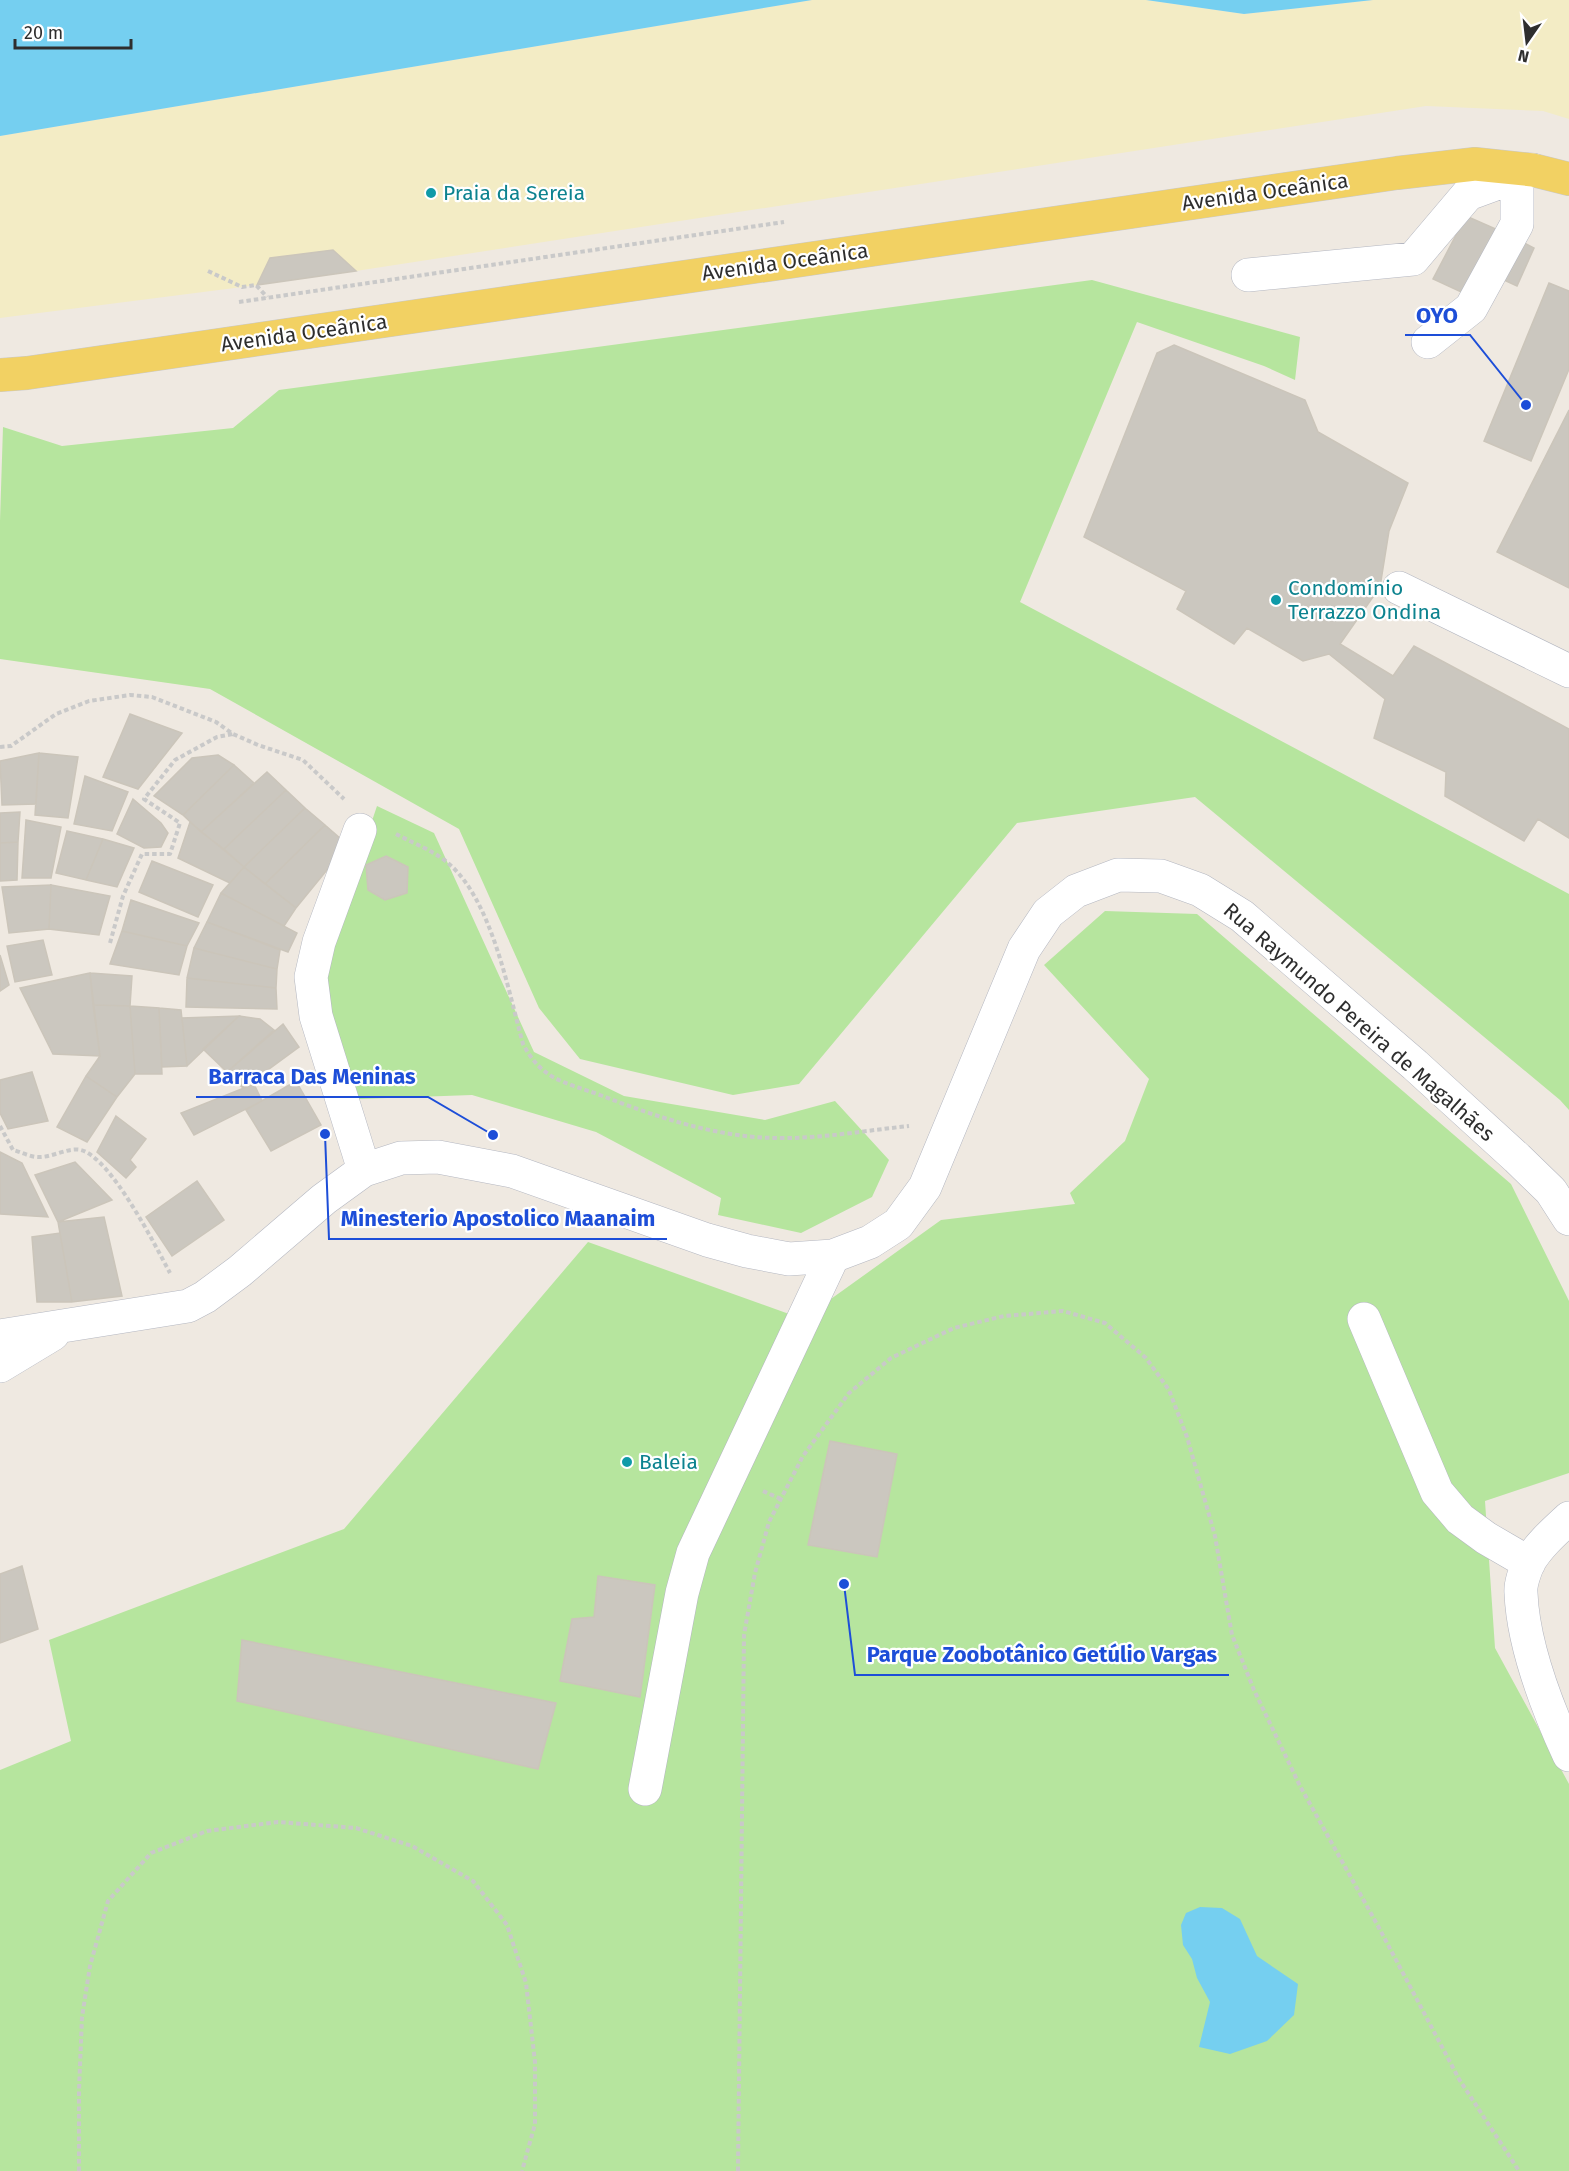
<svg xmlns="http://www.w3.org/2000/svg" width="1569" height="2171" font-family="'Fira Sans',sans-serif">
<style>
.green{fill:#b6e59e}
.sand{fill:#f3ecc5}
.water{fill:#75cff0}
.building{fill:#cbc7bf;stroke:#cbc5ba;stroke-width:1.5}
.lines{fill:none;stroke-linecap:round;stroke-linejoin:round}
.minor-casing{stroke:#b4b7c1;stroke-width:34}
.major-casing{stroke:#c9c9c9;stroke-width:34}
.path{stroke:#c9c9c9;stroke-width:4;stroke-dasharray:4.5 3;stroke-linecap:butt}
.minor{stroke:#fff;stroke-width:33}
.major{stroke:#f2d163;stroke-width:33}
.culture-dot{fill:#0f9aa8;stroke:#fff;stroke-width:2}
.labels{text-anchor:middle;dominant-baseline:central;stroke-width:4.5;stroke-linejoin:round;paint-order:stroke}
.street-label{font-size:21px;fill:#2e2e2e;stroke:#fff}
.culture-label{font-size:21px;fill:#0d838f;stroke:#fff;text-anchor:start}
.leader{fill:none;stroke:#1d4ed8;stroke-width:2}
.callout-dot{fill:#1d4ed8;stroke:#fff;stroke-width:2}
.callout-label{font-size:22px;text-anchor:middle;font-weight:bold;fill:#1d4ed8;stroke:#fff;stroke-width:4.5;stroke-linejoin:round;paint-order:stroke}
</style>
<rect width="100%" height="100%" fill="#efe9e1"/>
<path class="green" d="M 1092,280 L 1300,337 L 1295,380 L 1264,366 L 1137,322 L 1020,602 L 1569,894 L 1569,1110 L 1560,1100 L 1195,797 L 1017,823 L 799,1084 L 733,1095 L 580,1059 L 539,1008 L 459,829 L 210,689 L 0,659 L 0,521 L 3,427 L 62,446 L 233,428 L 279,390 Z
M 377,806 L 434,833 L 534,1052 L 624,1096 L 765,1120 L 835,1101 L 889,1160 L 872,1197 L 801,1233 L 718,1215 L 721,1198 L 596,1132 L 472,1095 L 359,1099 L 322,980 L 341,913 Z
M 1105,911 L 1197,914 L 1511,1184 L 1569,1301 L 1569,1473 L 1485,1501 L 1495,1648 L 1569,1784 L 1569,2171 L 0,2171 L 0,1770 L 71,1741 L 49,1640 L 344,1529 L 588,1242 L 803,1319 L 941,1220 L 1075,1204 L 1070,1193 L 1125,1141 L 1149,1079 L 1044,965 Z"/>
<path class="sand" d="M 812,0 L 1146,0 L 1244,14 L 1373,0 L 1569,0 L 1569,119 L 1543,111 L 1426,106 L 356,271 L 333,250 L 270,258 L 257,285 L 0,318 L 0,136 Z"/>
<path class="water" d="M 0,0 L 812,0 L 0,136 Z
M 1146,0 L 1373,0 L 1244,14 Z
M 1200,1907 L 1222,1908 L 1240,1919 L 1257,1956 L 1298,1984 L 1294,2015 L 1267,2041 L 1230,2054 L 1199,2047 L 1210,2002 L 1197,1978 L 1192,1959 L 1183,1945 L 1181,1925 L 1186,1913 Z"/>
<path class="building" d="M 1466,216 L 1505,233 L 1470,296 L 1433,279 Z
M 1505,233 L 1534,248 L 1517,286 L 1484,271 Z
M 333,250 L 356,271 L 257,285 L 270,258 Z
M 1549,283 L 1569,291 L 1569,369 L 1531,461 L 1484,441 Z
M 1174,345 L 1305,400 L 1318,432 L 1408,483 L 1389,531 L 1380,587 L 1340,644 L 1393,676 L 1414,646 L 1569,729 L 1569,838 L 1538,819 L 1524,841 L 1445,796 L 1446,772 L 1374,738 L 1385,699 L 1329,654 L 1303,661 L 1247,628 L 1234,644 L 1177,609 L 1186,591 L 1084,537 L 1157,353 Z
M 1569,410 L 1569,588 L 1497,552 Z
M 130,714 L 182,733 L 138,789 L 103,777 Z
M 39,753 L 78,757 L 68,818 L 35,815 Z
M 39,753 L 36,804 L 2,805 L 0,761 Z
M 218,755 L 234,765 L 183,815 L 154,796 L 192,758 Z
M 234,765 L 254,783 L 201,832 L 183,815 Z
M 267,772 L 286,790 L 224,849 L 201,832 Z
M 85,776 L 128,792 L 112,831 L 74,824 Z
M 286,790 L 305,808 L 244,867 L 224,849 Z
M 133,799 L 161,823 L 168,833 L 161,847 L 144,848 L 117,834 Z
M 305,808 L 325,825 L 265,884 L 244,867 Z
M 20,812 L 18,842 L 0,843 L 0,813 Z
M 26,820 L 61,827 L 51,878 L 22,878 Z
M 190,822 L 244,867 L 230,883 L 178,858 Z
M 325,825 L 341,839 L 336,859 L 296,908 L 265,884 Z
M 67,831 L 103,839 L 86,880 L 56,873 Z
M 103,839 L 134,848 L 117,887 L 86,880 Z
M 18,842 L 17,880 L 0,881 L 0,843 Z
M 386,856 L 408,867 L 407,893 L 385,900 L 368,890 L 366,865 Z
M 152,861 L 213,885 L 198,917 L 139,892 Z
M 244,867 L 296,908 L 284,926 L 221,893 Z
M 51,885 L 49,929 L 9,933 L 2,887 Z
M 51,885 L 110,896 L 99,935 L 49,929 Z
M 221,893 L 297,933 L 288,952 L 207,922 Z
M 131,900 L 199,923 L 187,946 L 122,931 Z
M 207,922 L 280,950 L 277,969 L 194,948 Z
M 122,931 L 187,946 L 179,975 L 110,964 Z
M 43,940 L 52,975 L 15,982 L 7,946 Z
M 194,948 L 277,969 L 276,988 L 187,978 Z
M 0,955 L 9,985 L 0,991 Z
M 90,973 L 100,1056 L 53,1054 L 20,988 Z
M 90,973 L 132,976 L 130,1006 L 93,1005 Z
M 187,978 L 276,988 L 277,1009 L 186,1007 Z
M 93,1005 L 130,1006 L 135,1074 L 117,1097 L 86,1076 L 100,1056 Z
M 130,1006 L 159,1008 L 162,1074 L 135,1074 Z
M 159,1008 L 181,1010 L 187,1066 L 162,1067 Z
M 239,1016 L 260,1019 L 274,1030 L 227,1072 L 203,1049 Z
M 239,1016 L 187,1066 L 182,1018 Z
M 283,1024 L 299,1047 L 243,1088 L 227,1072 Z
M 32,1072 L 48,1121 L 8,1129 L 0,1113 L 0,1080 Z
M 86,1076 L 117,1097 L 87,1142 L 57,1127 Z
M 296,1081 L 321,1125 L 271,1151 L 246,1110 Z
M 254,1084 L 262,1101 L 194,1135 L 181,1113 Z
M 116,1116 L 146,1139 L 130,1160 L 136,1167 L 126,1178 L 97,1152 Z
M 0,1152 L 22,1163 L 48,1217 L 0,1214 Z
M 75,1162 L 112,1200 L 58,1222 L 35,1175 Z
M 197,1181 L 224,1220 L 172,1256 L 146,1217 Z
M 104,1217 L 122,1296 L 72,1302 L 58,1222 Z
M 60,1233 L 72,1302 L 37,1302 L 32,1237 Z
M 830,1441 L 897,1454 L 877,1557 L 808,1545 Z
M 22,1566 L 38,1629 L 0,1643 L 0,1574 Z
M 598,1576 L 655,1585 L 640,1697 L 560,1681 L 572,1619 L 594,1617 Z
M 242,1640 L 556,1703 L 538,1769 L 237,1701 Z"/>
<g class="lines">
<g class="minor-casing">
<path id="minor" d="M 1248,275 L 1413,259 L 1468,194 L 1517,176
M 1428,342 L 1471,308 L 1517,224 L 1517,176 L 1533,170
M 1399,588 L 1569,671
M 360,830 L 319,942 L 311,977 L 316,1016 L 364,1170
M 1364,1319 L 1437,1492 L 1460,1519 L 1486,1538 L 1529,1563
M 0,1336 L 188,1306 L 205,1297 L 240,1271 L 324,1199 L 364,1170 L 401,1158 L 438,1157 L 512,1171 L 707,1240 L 747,1251 L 789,1259 L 833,1256 L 870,1242 L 898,1224 L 925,1187 L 1024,949 L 1048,913 L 1076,891 L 1118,875 L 1161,876 L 1200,890 L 1242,916 L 1415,1065 L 1517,1158 L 1551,1191 L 1569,1219
M 0,1366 L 53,1334
M 1569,1518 C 1555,1531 1539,1545 1529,1562 C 1525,1570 1520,1585 1521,1593 C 1523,1646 1547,1707 1569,1755
M 645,1789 L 682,1593 L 693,1553 L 833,1256"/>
</g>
<g class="major-casing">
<path id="major" d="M 0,375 L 27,373 L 1397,173 L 1475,164 L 1533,170 L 1569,179"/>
</g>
<path class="path" d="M 208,271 L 242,287 L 256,285 L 267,297
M 239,302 L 784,222
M 0,747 L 11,746 L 56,714 L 89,701 L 130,695 L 152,697 L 216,722 L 233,734 L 258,745 L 303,760 L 344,799
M 396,834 C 413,843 434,851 448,863 C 492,900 508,990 523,1044 C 542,1080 564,1082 600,1095 C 662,1119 724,1140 791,1138 C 830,1137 870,1130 909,1126
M 110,943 L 123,896 L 142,854 L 170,854 L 180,823 L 144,799 L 175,760 L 217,737 L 233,734
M 0,1126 L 13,1150 C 21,1152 32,1158 40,1157 C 53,1157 69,1147 81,1150 C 111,1158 155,1245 170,1273
M 763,1491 L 781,1499
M 79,2171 L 79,2090 L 82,2017 L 90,1966 L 108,1901 L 151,1853 L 207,1831 L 278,1822 L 356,1828 L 412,1846 L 473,1881 L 507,1925 L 526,1983 L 535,2062 L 535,2124 L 522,2171
M 738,2171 L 744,1635 L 755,1573 L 769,1522 L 803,1456 L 849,1393 L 891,1358 L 954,1328 L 1004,1316 L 1063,1311 L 1105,1323 L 1146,1358 L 1169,1390 L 1187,1437 L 1215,1536 L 1232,1635 L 1254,1690 L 1300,1786 L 1378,1926 L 1459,2079 L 1519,2171"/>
<use href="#minor" class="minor"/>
<use href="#major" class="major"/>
</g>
<g class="culture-dot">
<circle cx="431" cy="193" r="6"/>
<circle cx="1276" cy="600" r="6"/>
<circle cx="627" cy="1462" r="6"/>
</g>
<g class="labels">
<g class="street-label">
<text transform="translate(1265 192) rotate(-8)">Avenida Oceânica</text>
<text transform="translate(785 262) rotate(-8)">Avenida Oceânica</text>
<text transform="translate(304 333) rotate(-8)">Avenida Oceânica</text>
<text transform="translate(1359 1022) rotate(41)">Rua Raymundo Pereira de Magalhães</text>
</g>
<g class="culture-label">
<text x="443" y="193">Praia da Sereia</text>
<text x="1288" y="588">Condomínio<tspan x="1288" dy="24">Terrazzo Ondina</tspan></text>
<text x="639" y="1462">Baleia</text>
</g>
</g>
<path class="leader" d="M1526 405L1470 335H1405M493 1135L428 1097H196M325 1134L329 1239H667M844 1584L855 1675H1229"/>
<g class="callout-dot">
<circle cx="1526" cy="405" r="6"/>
<circle cx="493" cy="1135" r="6"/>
<circle cx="325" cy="1134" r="6"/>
<circle cx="844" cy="1584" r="6"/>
</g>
<g class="callout-label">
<text x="1437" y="323">OYO</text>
<text x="312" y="1084">Barraca Das Meninas</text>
<text x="498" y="1226">Minesterio Apostolico Maanaim</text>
<text x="1042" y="1662">Parque Zoobotânico Getúlio Vargas</text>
</g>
<g transform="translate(1527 42) rotate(194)" stroke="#ffffff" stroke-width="4.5" paint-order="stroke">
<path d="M0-4.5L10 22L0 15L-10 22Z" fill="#2e2e2e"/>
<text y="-9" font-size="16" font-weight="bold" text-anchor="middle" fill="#2e2e2e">N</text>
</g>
<path d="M15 39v9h116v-9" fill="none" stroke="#2e2e2e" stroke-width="3"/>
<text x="24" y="39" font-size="18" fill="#2e2e2e" stroke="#ffffff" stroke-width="4.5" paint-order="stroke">20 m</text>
</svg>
